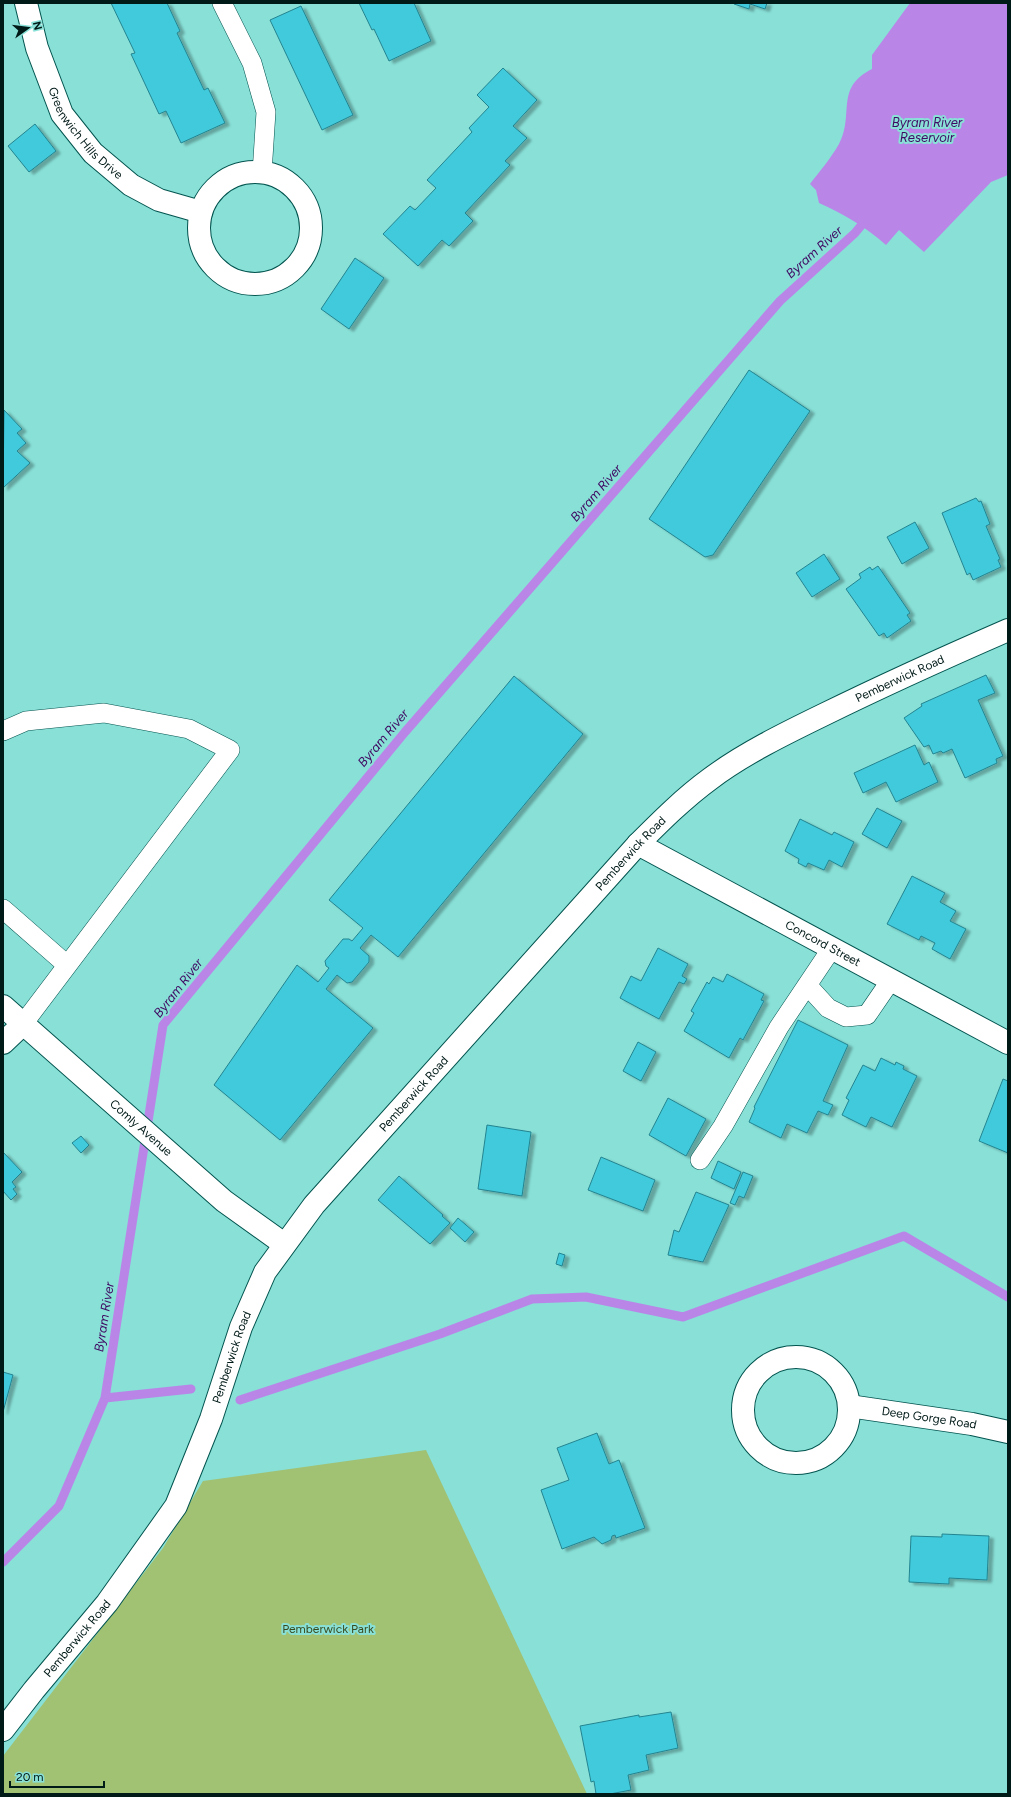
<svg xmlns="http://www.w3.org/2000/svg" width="1011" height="1797" font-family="Figtree,sans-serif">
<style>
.green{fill:#a1c173}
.water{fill:#b986e7}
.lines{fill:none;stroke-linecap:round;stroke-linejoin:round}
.stream{stroke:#b986e7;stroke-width:9}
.building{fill:#40cadb;stroke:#248490;filter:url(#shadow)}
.lane-casing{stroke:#03544f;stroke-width:20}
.street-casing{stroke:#03544f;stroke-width:24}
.lane{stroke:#fff;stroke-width:19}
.street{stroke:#fff;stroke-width:22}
.labels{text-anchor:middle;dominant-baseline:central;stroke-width:4;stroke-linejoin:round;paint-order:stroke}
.street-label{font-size:12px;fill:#001a18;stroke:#88e0d7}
.park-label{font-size:12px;fill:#38491e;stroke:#88e0d7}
.water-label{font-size:13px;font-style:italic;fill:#400962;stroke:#88e0d7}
</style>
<defs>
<filter id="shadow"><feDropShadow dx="4.5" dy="2.5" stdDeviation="1" flood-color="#0004"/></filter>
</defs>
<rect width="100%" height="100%" fill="#88e0d7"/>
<path class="green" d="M 426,1450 L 587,1794 L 3,1794 L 3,1756 L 163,1548 L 203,1481 Z"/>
<path class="water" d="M 910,3 L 1008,3 L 1008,175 L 991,182 L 924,252 L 899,230 L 886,245 C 866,227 844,214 819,203 L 816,190 L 810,184 C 820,171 831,158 839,144 C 855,114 834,88 872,69 L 872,55 Z"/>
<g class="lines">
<path class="stream" d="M 105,1398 L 191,1389
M 240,1400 L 440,1334 L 532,1299 L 586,1297 L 683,1317 L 904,1236 L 1008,1297
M 3,1562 L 59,1506 L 105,1398 L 163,1025 L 405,732 L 780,301 L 855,233 L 869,216"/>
</g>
<path class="building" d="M 111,3 L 167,3 L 180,31 L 177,33 L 204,90 L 208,88 L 225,123 L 181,143 L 166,111 L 159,114 L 131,54 L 135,53 Z
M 359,3 L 414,3 L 431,41 L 389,61 L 374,29 L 372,30 Z
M 735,3 L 767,3 L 765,9 L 750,4 L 749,9 L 734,4 Z
M 301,6 L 353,115 L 322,130 L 270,20 Z
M 503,68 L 537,100 L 513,126 L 527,138 L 505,161 L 510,165 L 465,213 L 473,221 L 449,246 L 442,240 L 418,266 L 383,234 L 410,206 L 415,210 L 436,188 L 427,180 L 472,132 L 469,128 L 489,107 L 477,95 Z
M 35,124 L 56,151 L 29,172 L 8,146 Z
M 355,258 L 384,278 L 349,329 L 321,309 Z
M 749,370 L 810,411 L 713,555 L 705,557 L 649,519 Z
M 4,410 L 22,429 L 17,433 L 26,443 L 17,451 L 30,463 L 3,488 Z
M 976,498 L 979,502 L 981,501 L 990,524 L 986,526 L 1000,559 L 998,560 L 1001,567 L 973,580 L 970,573 L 967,575 L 942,513 Z
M 915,522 L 929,548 L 902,564 L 887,537 Z
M 824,554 L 840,579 L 812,597 L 796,573 Z
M 878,566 L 910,613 L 907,615 L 911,621 L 887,638 L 884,633 L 879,636 L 846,589 L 861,578 L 859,574 L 870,567 L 872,570 Z
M 986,675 L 995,693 L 978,700 L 1003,756 L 996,759 L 997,763 L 965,778 L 952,749 L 943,753 L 941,751 L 933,754 L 929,745 L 924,747 L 904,718 L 922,706 L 921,704 Z
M 514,676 L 583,734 L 398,957 L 371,935 L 360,948 L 369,956 L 369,962 L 352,982 L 347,983 L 337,975 L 326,989 L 373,1028 L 280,1140 L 214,1085 L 297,965 L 318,982 L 329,968 L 326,966 L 325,961 L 343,939 L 349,939 L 352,941 L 363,928 L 329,900 Z
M 915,745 L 924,765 L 929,762 L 938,782 L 896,802 L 886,782 L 863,793 L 854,773 Z
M 877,808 L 902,821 L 887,848 L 862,834 Z
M 800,819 L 832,835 L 834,832 L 854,842 L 842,867 L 829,860 L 824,870 L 808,863 L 806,867 L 798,863 L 799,859 L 785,851 Z
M 912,876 L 945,893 L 940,902 L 956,911 L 950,921 L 966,929 L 950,959 L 932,949 L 935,943 L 921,936 L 919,940 L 887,924 Z
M 658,948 L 688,964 L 682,976 L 687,979 L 684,984 L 679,982 L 659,1019 L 620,998 L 631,976 L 641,981 Z
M 727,974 L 764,994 L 761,1000 L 764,1001 L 743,1040 L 740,1038 L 729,1058 L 684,1031 L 694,1013 L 691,1011 L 707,982 L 709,984 L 713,977 L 723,982 Z
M 798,1020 L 848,1045 L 823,1101 L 833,1105 L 828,1115 L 818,1111 L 807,1133 L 787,1124 L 781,1138 L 749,1122 L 755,1108 L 754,1107 Z
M 638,1042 L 656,1052 L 641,1081 L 623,1071 Z
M 881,1058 L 895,1065 L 896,1062 L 904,1066 L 903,1069 L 917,1076 L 892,1127 L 871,1117 L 866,1127 L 842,1115 L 849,1100 L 846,1098 L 863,1065 L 875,1071 Z
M 1003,1079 L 1008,1081 L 1008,1153 L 979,1141 Z
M 668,1098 L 706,1119 L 686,1156 L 649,1135 Z
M 487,1125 L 531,1132 L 522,1196 L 478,1189 Z
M 81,1136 L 89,1145 L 81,1153 L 72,1143 Z
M 3,1152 L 22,1172 L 12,1182 L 16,1187 L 13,1189 L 17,1194 L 11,1200 L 3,1191 Z
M 601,1157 L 655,1180 L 643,1211 L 588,1190 Z
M 718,1161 L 741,1172 L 734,1189 L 711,1178 Z
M 743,1172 L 753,1176 L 744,1198 L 739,1196 L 735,1205 L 730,1203 Z
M 399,1176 L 443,1215 L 442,1216 L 450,1223 L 430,1244 L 378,1200 Z
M 696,1192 L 729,1205 L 703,1262 L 668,1255 L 674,1230 L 679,1232 Z
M 458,1218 L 474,1232 L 465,1242 L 450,1228 Z
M 559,1253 L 565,1255 L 562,1266 L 556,1264 Z
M 3,1372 L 13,1375 L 3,1412 Z
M 597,1433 L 609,1464 L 619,1460 L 645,1528 L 616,1538 L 615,1535 L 612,1536 L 611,1540 L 602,1544 L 594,1537 L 562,1549 L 541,1490 L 569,1480 L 557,1448 Z
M 942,1534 L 989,1536 L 987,1580 L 949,1578 L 949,1584 L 909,1582 L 911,1536 L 942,1537 Z
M 671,1712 L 678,1748 L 646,1755 L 649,1770 L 628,1775 L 631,1790 L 610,1794 L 596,1794 L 594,1781 L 591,1782 L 580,1726 L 639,1715 L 639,1717 Z"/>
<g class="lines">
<g class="lane-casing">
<path id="lane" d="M 222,3 L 252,63 L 266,112 L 262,173
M 3,731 L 26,721 L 104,713 L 189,729 L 230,750 L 23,1024
M 3,909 L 67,965
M 807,985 L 828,1008 L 846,1017 L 867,1015 L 891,980
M 700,1160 L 723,1126 L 779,1027 L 832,948"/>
</g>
<g class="street-casing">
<g id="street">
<path id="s1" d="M 26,3 L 37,48 L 62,114 L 93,153 L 131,185 L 159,200 L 201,212"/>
<circle cx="255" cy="228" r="56"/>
<path id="s2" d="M 638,844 L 1008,1043"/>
<path id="s3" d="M 3,1006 L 224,1201 L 284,1244"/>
<path d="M 3,1043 L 23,1024"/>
<circle cx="796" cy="1410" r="53"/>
<path id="s4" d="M 849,1406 L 972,1424 L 1008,1432"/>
<path id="s5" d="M 3,1730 L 34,1690 L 107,1603 L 176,1506 L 211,1419 L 241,1327 L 265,1272 L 314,1205 L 638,844 C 661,821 684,798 710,779 C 743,754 786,733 823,715 C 884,685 946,657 1008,630"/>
</g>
</g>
<use href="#lane" class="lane"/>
<use href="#street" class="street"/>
</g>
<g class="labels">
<g class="street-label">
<text stroke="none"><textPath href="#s1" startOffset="146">Greenwich Hills Drive</textPath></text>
<text stroke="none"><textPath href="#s5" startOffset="1414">Pemberwick Road</textPath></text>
<text stroke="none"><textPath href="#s5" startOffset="1090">Pemberwick Road</textPath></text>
<text stroke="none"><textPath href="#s2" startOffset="210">Concord Street</textPath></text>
<text stroke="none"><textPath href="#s5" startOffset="766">Pemberwick Road</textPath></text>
<text stroke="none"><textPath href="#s3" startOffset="184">Comly Avenue</textPath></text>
<text stroke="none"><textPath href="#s5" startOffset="442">Pemberwick Road</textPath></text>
<text stroke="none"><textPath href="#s4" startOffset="81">Deep Gorge Road</textPath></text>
<text stroke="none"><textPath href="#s5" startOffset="118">Pemberwick Road</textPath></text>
</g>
<g class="park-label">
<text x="328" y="1629">Pemberwick Park</text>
</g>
<g class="water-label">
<text x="927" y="122">Byram River<tspan x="927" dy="15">Reservoir</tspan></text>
<text transform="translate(814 252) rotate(-42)">Byram River</text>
<text transform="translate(596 493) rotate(-49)">Byram River</text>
<text transform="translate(383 738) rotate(-50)">Byram River</text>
<text transform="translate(178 988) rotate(-52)">Byram River</text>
<text transform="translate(104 1317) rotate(-81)">Byram River</text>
</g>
</g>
<rect width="1011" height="1797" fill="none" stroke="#001a18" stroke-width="8"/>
<g transform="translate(28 28) rotate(76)" stroke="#88e0d7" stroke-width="3" paint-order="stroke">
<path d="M0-3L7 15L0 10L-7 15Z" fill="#001a18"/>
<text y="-6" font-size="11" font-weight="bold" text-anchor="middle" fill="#001a18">N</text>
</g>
<path d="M10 1781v6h94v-6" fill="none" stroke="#001a18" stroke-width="2"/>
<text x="16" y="1781" font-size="12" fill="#001a18" stroke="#88e0d7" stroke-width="3" paint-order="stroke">20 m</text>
</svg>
